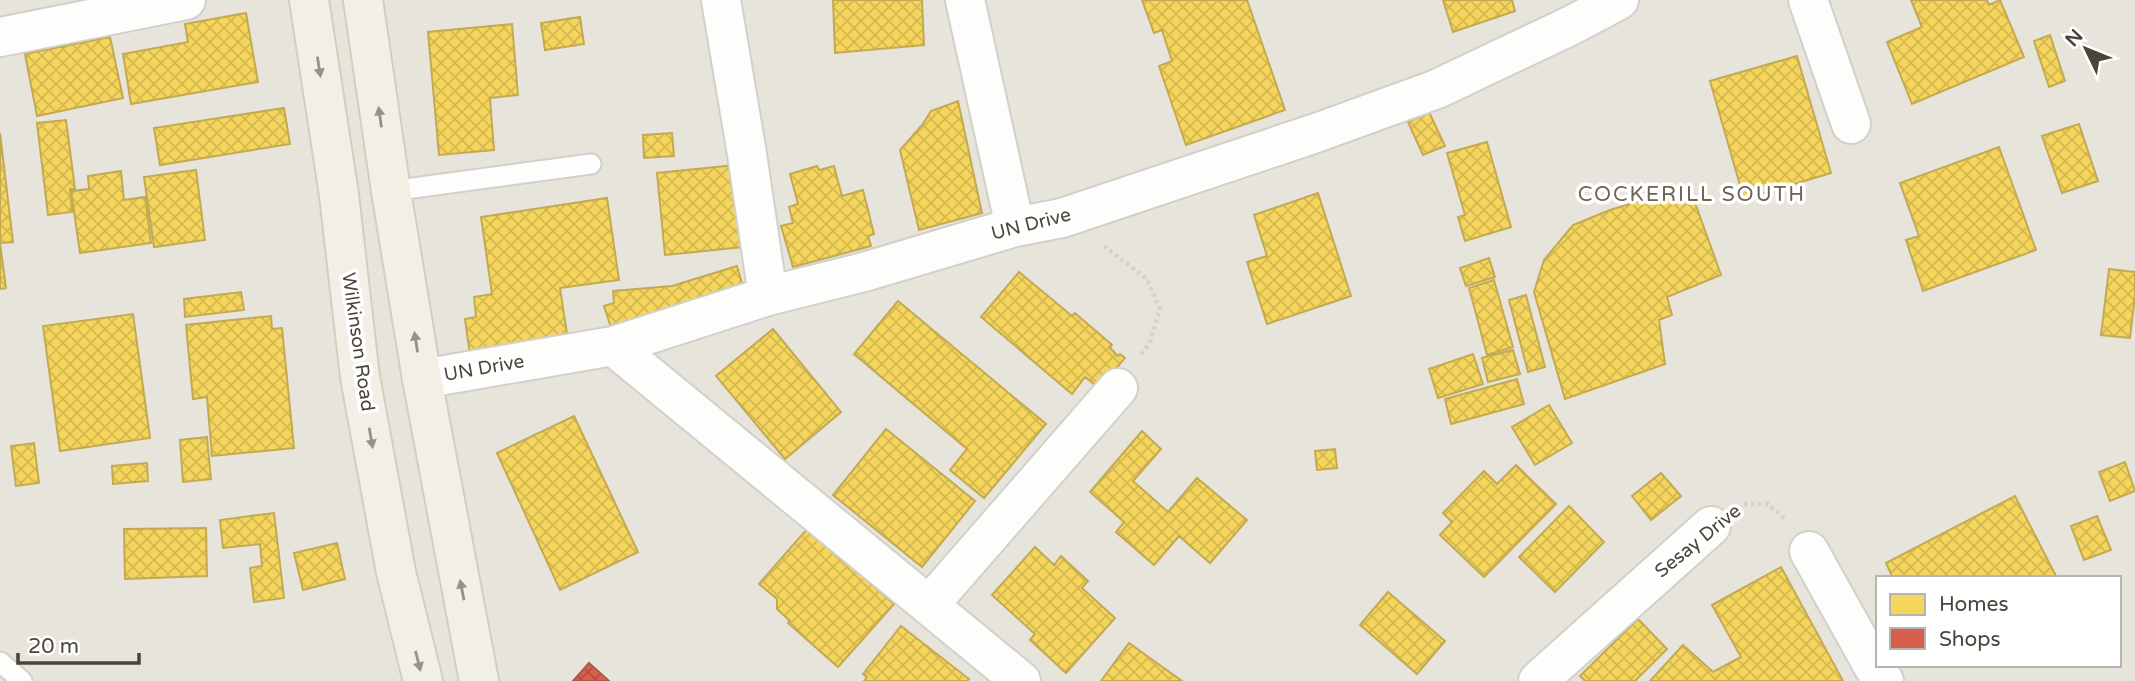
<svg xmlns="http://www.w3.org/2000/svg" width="2135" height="681" font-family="'Varela Round',sans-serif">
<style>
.residential{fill:#e7e4dc;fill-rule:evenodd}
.homes{fill:url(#homes-cross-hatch);stroke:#c3aa52;stroke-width:2}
.shops{fill:url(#shops-cross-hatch);stroke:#ac5847;stroke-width:2}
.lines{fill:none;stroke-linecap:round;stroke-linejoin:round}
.lane-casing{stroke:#d2d0cb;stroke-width:23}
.street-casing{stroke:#d2d0cb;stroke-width:42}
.primary-casing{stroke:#d6cebb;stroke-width:42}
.path{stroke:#d3d2cc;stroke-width:4.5;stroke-dasharray:3.5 3.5;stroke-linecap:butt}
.lane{stroke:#fdfdfc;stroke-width:19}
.street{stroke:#fdfdfc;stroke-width:38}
.primary{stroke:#f2efe6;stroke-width:38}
.oneway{fill:#969187}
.labels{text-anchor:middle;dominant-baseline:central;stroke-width:7;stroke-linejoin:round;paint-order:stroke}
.street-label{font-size:19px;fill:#4b4439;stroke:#fff}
.neighbourhood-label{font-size:21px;letter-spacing:2px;fill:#6e6250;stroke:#fff}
</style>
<defs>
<pattern id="homes-cross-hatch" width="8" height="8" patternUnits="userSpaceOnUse" patternTransform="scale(1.75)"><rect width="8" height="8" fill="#f6d55c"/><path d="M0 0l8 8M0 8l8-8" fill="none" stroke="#d4b851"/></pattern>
<pattern id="shops-cross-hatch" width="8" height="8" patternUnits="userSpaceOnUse" patternTransform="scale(1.75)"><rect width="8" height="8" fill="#d6604d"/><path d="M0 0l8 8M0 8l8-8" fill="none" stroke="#b05141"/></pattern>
</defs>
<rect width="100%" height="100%" fill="#f4f2ee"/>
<path class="residential" d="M 0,0 L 2135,0 L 2135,681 L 0,681 ZM 1878,578 L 2119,578 L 2119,665 L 1878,665 Z"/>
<path class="homes" d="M 833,0 L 922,0 L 924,45 L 835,53 Z
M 1142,0 L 1247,0 L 1285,110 L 1186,145 L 1159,66 L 1172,61 L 1162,30 L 1154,33 Z
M 1443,0 L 1512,0 L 1515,11 L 1453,32 Z
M 1911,0 L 1987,0 L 1989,5 L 2000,0 L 2024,57 L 1912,104 L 1887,42 L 1922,27 Z
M 246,13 L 258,82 L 131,104 L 123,54 L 188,42 L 185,24 Z
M 580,17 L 584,44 L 545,50 L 541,23 Z
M 512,24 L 518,95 L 490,98 L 494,150 L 439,155 L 428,32 Z
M 2050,35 L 2065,81 L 2049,87 L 2034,41 Z
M 110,37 L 123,98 L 37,116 L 25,54 Z
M 1797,56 L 1831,173 L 1744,199 L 1710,81 Z
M 958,101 L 982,213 L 919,230 L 900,150 L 923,124 L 931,111 Z
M 284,108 L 290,144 L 160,165 L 154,128 Z
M 1429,112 L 1445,146 L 1423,155 L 1408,122 Z
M 66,120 L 75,189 L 70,189 L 72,212 L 48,215 L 37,123 Z
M 2079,124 L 2098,181 L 2062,193 L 2042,136 Z
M 0,133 L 13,242 L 0,243 L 6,288 L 0,289 Z
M 672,133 L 674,156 L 644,158 L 643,135 Z
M 1487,142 L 1511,227 L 1465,241 L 1458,217 L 1465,215 L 1447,153 Z
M 1999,147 L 2036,250 L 1923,291 L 1906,240 L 1919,236 L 1900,183 Z
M 735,165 L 743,247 L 665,255 L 657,173 Z
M 817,166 L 819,170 L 834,166 L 842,196 L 863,190 L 874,234 L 868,236 L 871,246 L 793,267 L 781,226 L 793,223 L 789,207 L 798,204 L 790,174 Z
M 196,170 L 205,240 L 154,247 L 144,177 Z
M 121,171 L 124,200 L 145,197 L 151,243 L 80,253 L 71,191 L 89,189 L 88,176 Z
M 1689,186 L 1721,275 L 1667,297 L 1672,315 L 1659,320 L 1665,364 L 1565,399 L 1534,292 L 1544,260 L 1573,225 L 1610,210 Z
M 1318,193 L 1351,296 L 1267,324 L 1247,262 L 1267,256 L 1254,215 Z
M 607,198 L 619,280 L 560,288 L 569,347 L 471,362 L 465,319 L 476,317 L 474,297 L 492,294 L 481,217 Z
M 1489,258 L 1495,277 L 1466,286 L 1460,268 Z
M 737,266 L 746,297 L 614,337 L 604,306 L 614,303 L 613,291 L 672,286 Z
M 2109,269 L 2135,272 L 2135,295 L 2130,338 L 2101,335 Z
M 1019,272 L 1072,316 L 1075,313 L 1112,345 L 1110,348 L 1118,356 L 1120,354 L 1125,358 L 1099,388 L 1085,377 L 1072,394 L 981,317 Z
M 1494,280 L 1513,347 L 1487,355 L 1469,288 Z
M 241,292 L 244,310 L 185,317 L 184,299 Z
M 1526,295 L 1545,367 L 1528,372 L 1509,300 Z
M 898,301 L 1046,424 L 984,498 L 950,470 L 967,449 L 854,354 Z
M 133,314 L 150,438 L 60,451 L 43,326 Z
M 271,316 L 272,329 L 282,328 L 294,448 L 212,456 L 207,397 L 193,399 L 186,325 Z
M 773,329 L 841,412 L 785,459 L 716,376 Z
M 1513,350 L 1520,374 L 1488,382 L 1482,358 Z
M 1473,354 L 1483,384 L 1438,398 L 1429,369 Z
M 1517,379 L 1524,404 L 1451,424 L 1445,399 Z
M 1549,405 L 1572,443 L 1535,465 L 1512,427 Z
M 574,416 L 638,552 L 560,590 L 497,453 Z
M 886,429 L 975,501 L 922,567 L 833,495 Z
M 1142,431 L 1161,449 L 1133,481 L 1168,512 L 1197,478 L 1247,520 L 1210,563 L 1179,536 L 1154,565 L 1116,532 L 1124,522 L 1090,492 Z
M 207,437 L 211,479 L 183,482 L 180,440 Z
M 34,443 L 39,483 L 16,486 L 11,446 Z
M 1335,449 L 1337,468 L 1317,470 L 1315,451 Z
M 2125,462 L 2135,491 L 2110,501 L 2099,472 Z
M 147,463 L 148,481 L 113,484 L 112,466 Z
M 1516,465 L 1556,504 L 1484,577 L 1440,535 L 1452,522 L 1443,513 L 1484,471 L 1497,484 Z
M 1661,473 L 1681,496 L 1651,520 L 1632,496 Z
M 2015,496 L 2057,578 L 1893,578 L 1886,563 Z
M 1569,506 L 1604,542 L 1555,592 L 1519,557 Z
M 274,513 L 284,598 L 254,602 L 250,568 L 262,566 L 260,544 L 223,548 L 220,520 Z
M 2097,516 L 2111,550 L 2084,560 L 2071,526 Z
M 206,528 L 207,576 L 125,579 L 124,529 Z
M 808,528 L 894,604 L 838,667 L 788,623 L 790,621 L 777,609 L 777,599 L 759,584 Z
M 337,543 L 345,579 L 303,590 L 294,553 Z
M 1035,547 L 1054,565 L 1061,556 L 1088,581 L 1082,588 L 1115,618 L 1066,673 L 1030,640 L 1035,634 L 992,595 Z
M 1781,567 L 1843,681 L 1650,681 L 1683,645 L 1713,672 L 1741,657 L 1712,605 Z
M 1388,592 L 1445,641 L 1417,674 L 1360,625 Z
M 1638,619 L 1667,649 L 1635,681 L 1585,681 L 1580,676 Z
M 901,626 L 969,679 L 967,681 L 864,681 L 867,677 L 863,674 Z
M 1129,643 L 1182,681 L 1101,681 Z"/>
<path class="shops" d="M 589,663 L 609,681 L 573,681 Z"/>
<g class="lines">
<g class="lane-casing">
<path id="lane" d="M 391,191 L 591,164
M 0,662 L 22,681"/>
</g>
<g class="street-casing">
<path id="street" d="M 721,0 L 747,154 L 768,296
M 965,0 L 1015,227
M 1808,0 L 1851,124
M 0,37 L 186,0
M 613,346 L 1021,681
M 422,379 L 613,346 L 768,296 L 864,272 L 1015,227 L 1062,218 L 1316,133 L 1437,89 L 1572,25 L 1619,0
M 1809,551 L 1873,666 L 1884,681
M 929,605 L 1118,388
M 1538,681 L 1711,526"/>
</g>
<g class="primary-casing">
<path id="primary" d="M 309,0 L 339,195 L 360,377 L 396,572 L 423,681
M 363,0 L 391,191 L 422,379 L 479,681"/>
</g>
<path class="path" d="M 1104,246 L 1147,279 L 1160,309 L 1150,342 L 1140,356
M 1744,504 L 1768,504 L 1785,519"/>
<use href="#lane" class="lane"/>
<use href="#street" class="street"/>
<use href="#primary" class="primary"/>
</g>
<defs><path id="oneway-solid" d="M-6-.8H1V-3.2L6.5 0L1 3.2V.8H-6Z" transform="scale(1.75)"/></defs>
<g class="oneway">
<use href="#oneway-solid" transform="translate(319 67) rotate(81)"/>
<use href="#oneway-solid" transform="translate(380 117) rotate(-98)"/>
<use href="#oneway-solid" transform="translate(416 342) rotate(-99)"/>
<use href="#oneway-solid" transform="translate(371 438) rotate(80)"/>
<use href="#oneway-solid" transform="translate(462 590) rotate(-101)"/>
<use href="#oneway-solid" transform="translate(418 661) rotate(76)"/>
</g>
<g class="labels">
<g class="street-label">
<text transform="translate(1031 224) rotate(-14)">UN Drive</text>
<text transform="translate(358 342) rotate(82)">Wilkinson Road</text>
<text transform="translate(484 368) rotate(-10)">UN Drive</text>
<text transform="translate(1698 541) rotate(-39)">Sesay Drive</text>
</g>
<g class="neighbourhood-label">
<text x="1692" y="194">COCKERILL SOUTH</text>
</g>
</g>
<rect x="1876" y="576" width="245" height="91" fill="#ffffff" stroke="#b7b4b0" stroke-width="2"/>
<rect x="1890" y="594" width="35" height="21" fill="#f6d55c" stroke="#b7b4b0" stroke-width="2"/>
<text x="1939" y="611" font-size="21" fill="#4b4439">Homes</text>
<rect x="1890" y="628" width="35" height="21" fill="#d6604d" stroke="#b7b4b0" stroke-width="2"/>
<text x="1939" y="646" font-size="21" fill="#4b4439">Shops</text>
<g transform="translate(2086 49) rotate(313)" stroke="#ffffff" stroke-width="5" paint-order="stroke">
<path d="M0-5L12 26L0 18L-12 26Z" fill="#4b4439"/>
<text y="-10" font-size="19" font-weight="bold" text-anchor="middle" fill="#4b4439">N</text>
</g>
<path d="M18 653v10h121v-10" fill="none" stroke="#4b4439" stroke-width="3.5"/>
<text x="28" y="653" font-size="21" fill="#4b4439" stroke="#ffffff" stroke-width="5" paint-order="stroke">20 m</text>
</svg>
